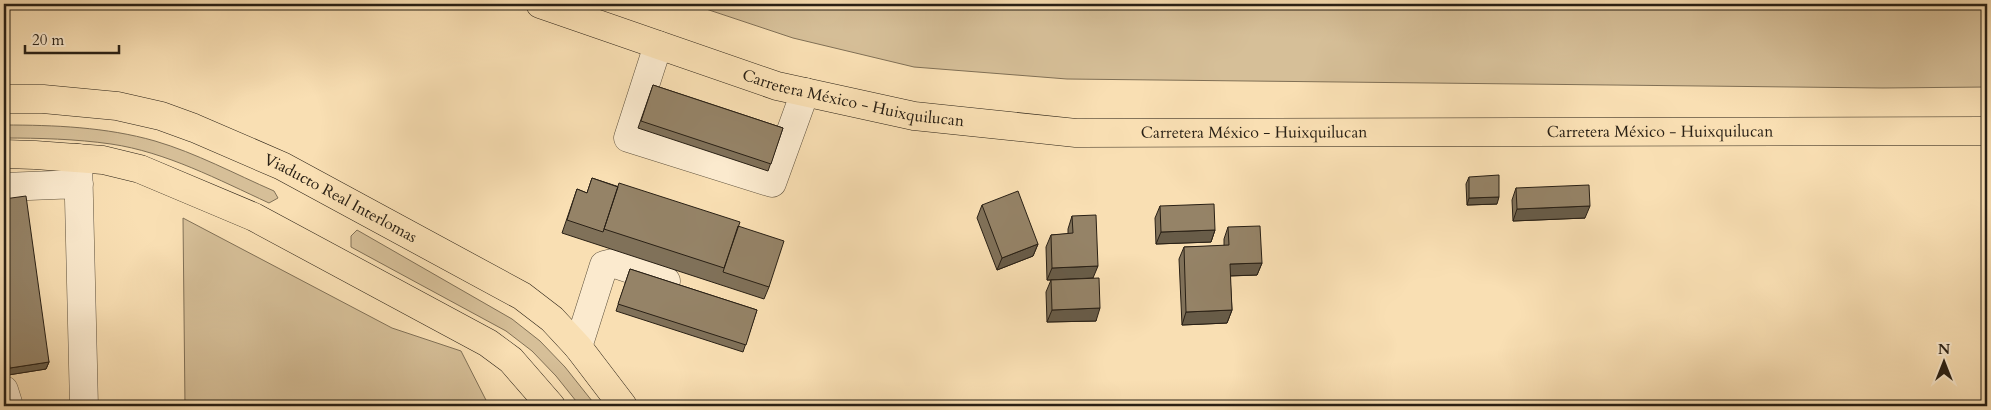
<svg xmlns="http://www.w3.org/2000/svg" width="1991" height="410" font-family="Cardo,serif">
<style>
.green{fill:#d6bf98;stroke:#807056}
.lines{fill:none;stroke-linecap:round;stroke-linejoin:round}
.minor-casing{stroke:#5d503c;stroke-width:29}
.major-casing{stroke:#292015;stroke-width:29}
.minor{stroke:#fbeace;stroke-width:28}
.major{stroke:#f9dfb3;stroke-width:28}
.wall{fill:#807159;stroke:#292015}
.shaded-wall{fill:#685c48;stroke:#292015}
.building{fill:#958367;stroke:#292015}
.labels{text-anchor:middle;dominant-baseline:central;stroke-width:4;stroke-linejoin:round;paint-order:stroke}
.street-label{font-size:16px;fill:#292015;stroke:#fbeace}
</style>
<rect width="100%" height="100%" fill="#f9dfb3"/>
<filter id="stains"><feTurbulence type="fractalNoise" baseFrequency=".004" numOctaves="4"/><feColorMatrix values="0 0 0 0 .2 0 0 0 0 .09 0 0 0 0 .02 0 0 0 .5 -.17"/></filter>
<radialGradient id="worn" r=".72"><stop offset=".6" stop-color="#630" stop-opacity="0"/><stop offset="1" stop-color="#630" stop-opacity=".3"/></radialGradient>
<path class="green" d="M 691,4 L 1987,4 L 1987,87 L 1883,88 L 1067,79 L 914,67 L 793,38 Z
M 4,125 C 54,125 106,127 155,141 C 196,153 235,174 274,191 L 278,198 L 269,203 C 219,180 166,152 111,144 C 76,139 39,138 4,138 Z
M 183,218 L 392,328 L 461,351 L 489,406 L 185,406 Z
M 357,230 L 512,319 L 540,341 L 565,367 L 596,406 L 580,406 L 556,376 L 532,351 L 506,331 L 351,247 L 351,236 Z"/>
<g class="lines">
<g class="minor-casing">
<path id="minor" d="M 658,45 L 628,138 L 772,183 L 805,92
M 78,158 L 84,406
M 4,187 L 79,184
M 578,347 L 604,265 L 612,263 L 666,281
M 4,390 L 9,406"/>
</g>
<g class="major-casing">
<g id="major">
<path id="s1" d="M 540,4 L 777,86 L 914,116 L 1076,133 L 1987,131"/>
<path id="s2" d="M 4,99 L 43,99 L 117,106 L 161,116 L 194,128 L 282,166 L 522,296 L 552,319 L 578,347 L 623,406"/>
<path d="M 4,154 L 35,155 L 103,160 L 140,169 L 254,217 L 488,343 L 511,360 L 551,406"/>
</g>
</g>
<use href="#minor" class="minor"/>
<use href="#major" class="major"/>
</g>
<path class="wall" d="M 653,85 L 783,128 L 768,171 L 638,128 Z
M 1469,177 L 1497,204 L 1467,205 L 1466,184 Z
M 592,178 L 738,226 L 769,287 L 764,299 L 562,233 L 577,189 L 587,193 Z
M 1516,188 L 1585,218 L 1513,221 L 1512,200 Z
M 4,199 L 49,362 L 46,369 L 8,375 L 4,345 Z
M 982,205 L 1038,244 L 1033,256 L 997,270 L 977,218 Z
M 1160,206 L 1215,230 L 1211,242 L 1156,244 L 1155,218 Z
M 1072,216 L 1093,278 L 1096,321 L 1047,322 L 1046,292 L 1051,280 L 1057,280 L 1047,280 L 1046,247 L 1051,235 L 1068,234 L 1068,229 Z
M 1228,227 L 1262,263 L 1257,275 L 1230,276 L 1232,310 L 1227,323 L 1182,325 L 1179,259 L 1184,247 L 1224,246 L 1224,239 Z
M 630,269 L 757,310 L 743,352 L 616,311 Z"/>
<path class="shaded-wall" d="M 1499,197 L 1497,204 L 1467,205 L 1469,198 Z
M 1590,206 L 1585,218 L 1513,221 L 1517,209 Z
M 1215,230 L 1211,242 L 1156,244 L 1161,232 Z
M 1038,244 L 1033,256 L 997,270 L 1002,258 Z
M 1262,263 L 1257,275 L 1225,276 L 1230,264 Z
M 1098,266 L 1093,278 L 1047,280 L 1052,268 Z
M 1100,308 L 1096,321 L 1047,322 L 1052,310 Z
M 1232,310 L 1227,323 L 1182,325 L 1186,312 Z
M 49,362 L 46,369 L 8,375 L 10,368 Z"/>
<path class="building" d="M 653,85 L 783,128 L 771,164 L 641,121 Z
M 1499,175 L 1499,197 L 1469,198 L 1469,177 Z
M 592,178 L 618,187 L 603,232 L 567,220 L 577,189 L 587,193 Z
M 619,183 L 740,222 L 724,268 L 604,229 Z
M 1589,185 L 1590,206 L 1517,209 L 1516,188 Z
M 1018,191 L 1038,244 L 1002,258 L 982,205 Z
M 26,196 L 49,362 L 10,368 L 4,320 L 4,199 Z
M 1214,204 L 1215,230 L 1161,232 L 1160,206 Z
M 1096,215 L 1098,266 L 1052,268 L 1051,235 L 1073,233 L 1072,216 Z
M 738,226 L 784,241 L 769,287 L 723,272 Z
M 1260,226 L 1262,263 L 1230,264 L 1232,310 L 1186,312 L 1184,247 L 1229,245 L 1228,227 Z
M 630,269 L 757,310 L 746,345 L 618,304 Z
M 1099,278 L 1100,308 L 1052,310 L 1051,280 Z"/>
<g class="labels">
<g class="street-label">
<text stroke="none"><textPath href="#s1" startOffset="328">Carretera México - Huixquilucan</textPath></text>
<text stroke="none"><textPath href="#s1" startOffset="1138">Carretera México - Huixquilucan</textPath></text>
<text stroke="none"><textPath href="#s1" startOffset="732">Carretera México - Huixquilucan</textPath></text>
<text stroke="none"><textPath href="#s2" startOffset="356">Viaducto Real Interlomas</textPath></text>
</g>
</g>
<rect width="1991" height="410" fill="none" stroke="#f9dfb3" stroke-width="20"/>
<rect x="5" y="5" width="1981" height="400" fill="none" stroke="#292015" stroke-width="2.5"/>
<rect x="10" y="10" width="1971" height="390" fill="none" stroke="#292015"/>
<g transform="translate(1944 362)" stroke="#fbeace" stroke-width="4" paint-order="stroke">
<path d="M0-4L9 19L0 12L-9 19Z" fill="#292015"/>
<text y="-8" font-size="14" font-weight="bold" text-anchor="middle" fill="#292015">N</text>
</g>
<path d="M25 45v8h94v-8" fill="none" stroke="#292015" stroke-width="2.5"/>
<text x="32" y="45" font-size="15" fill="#292015" stroke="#fbeace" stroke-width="4" paint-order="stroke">20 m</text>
<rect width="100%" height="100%" filter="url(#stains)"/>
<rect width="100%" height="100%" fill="url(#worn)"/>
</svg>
